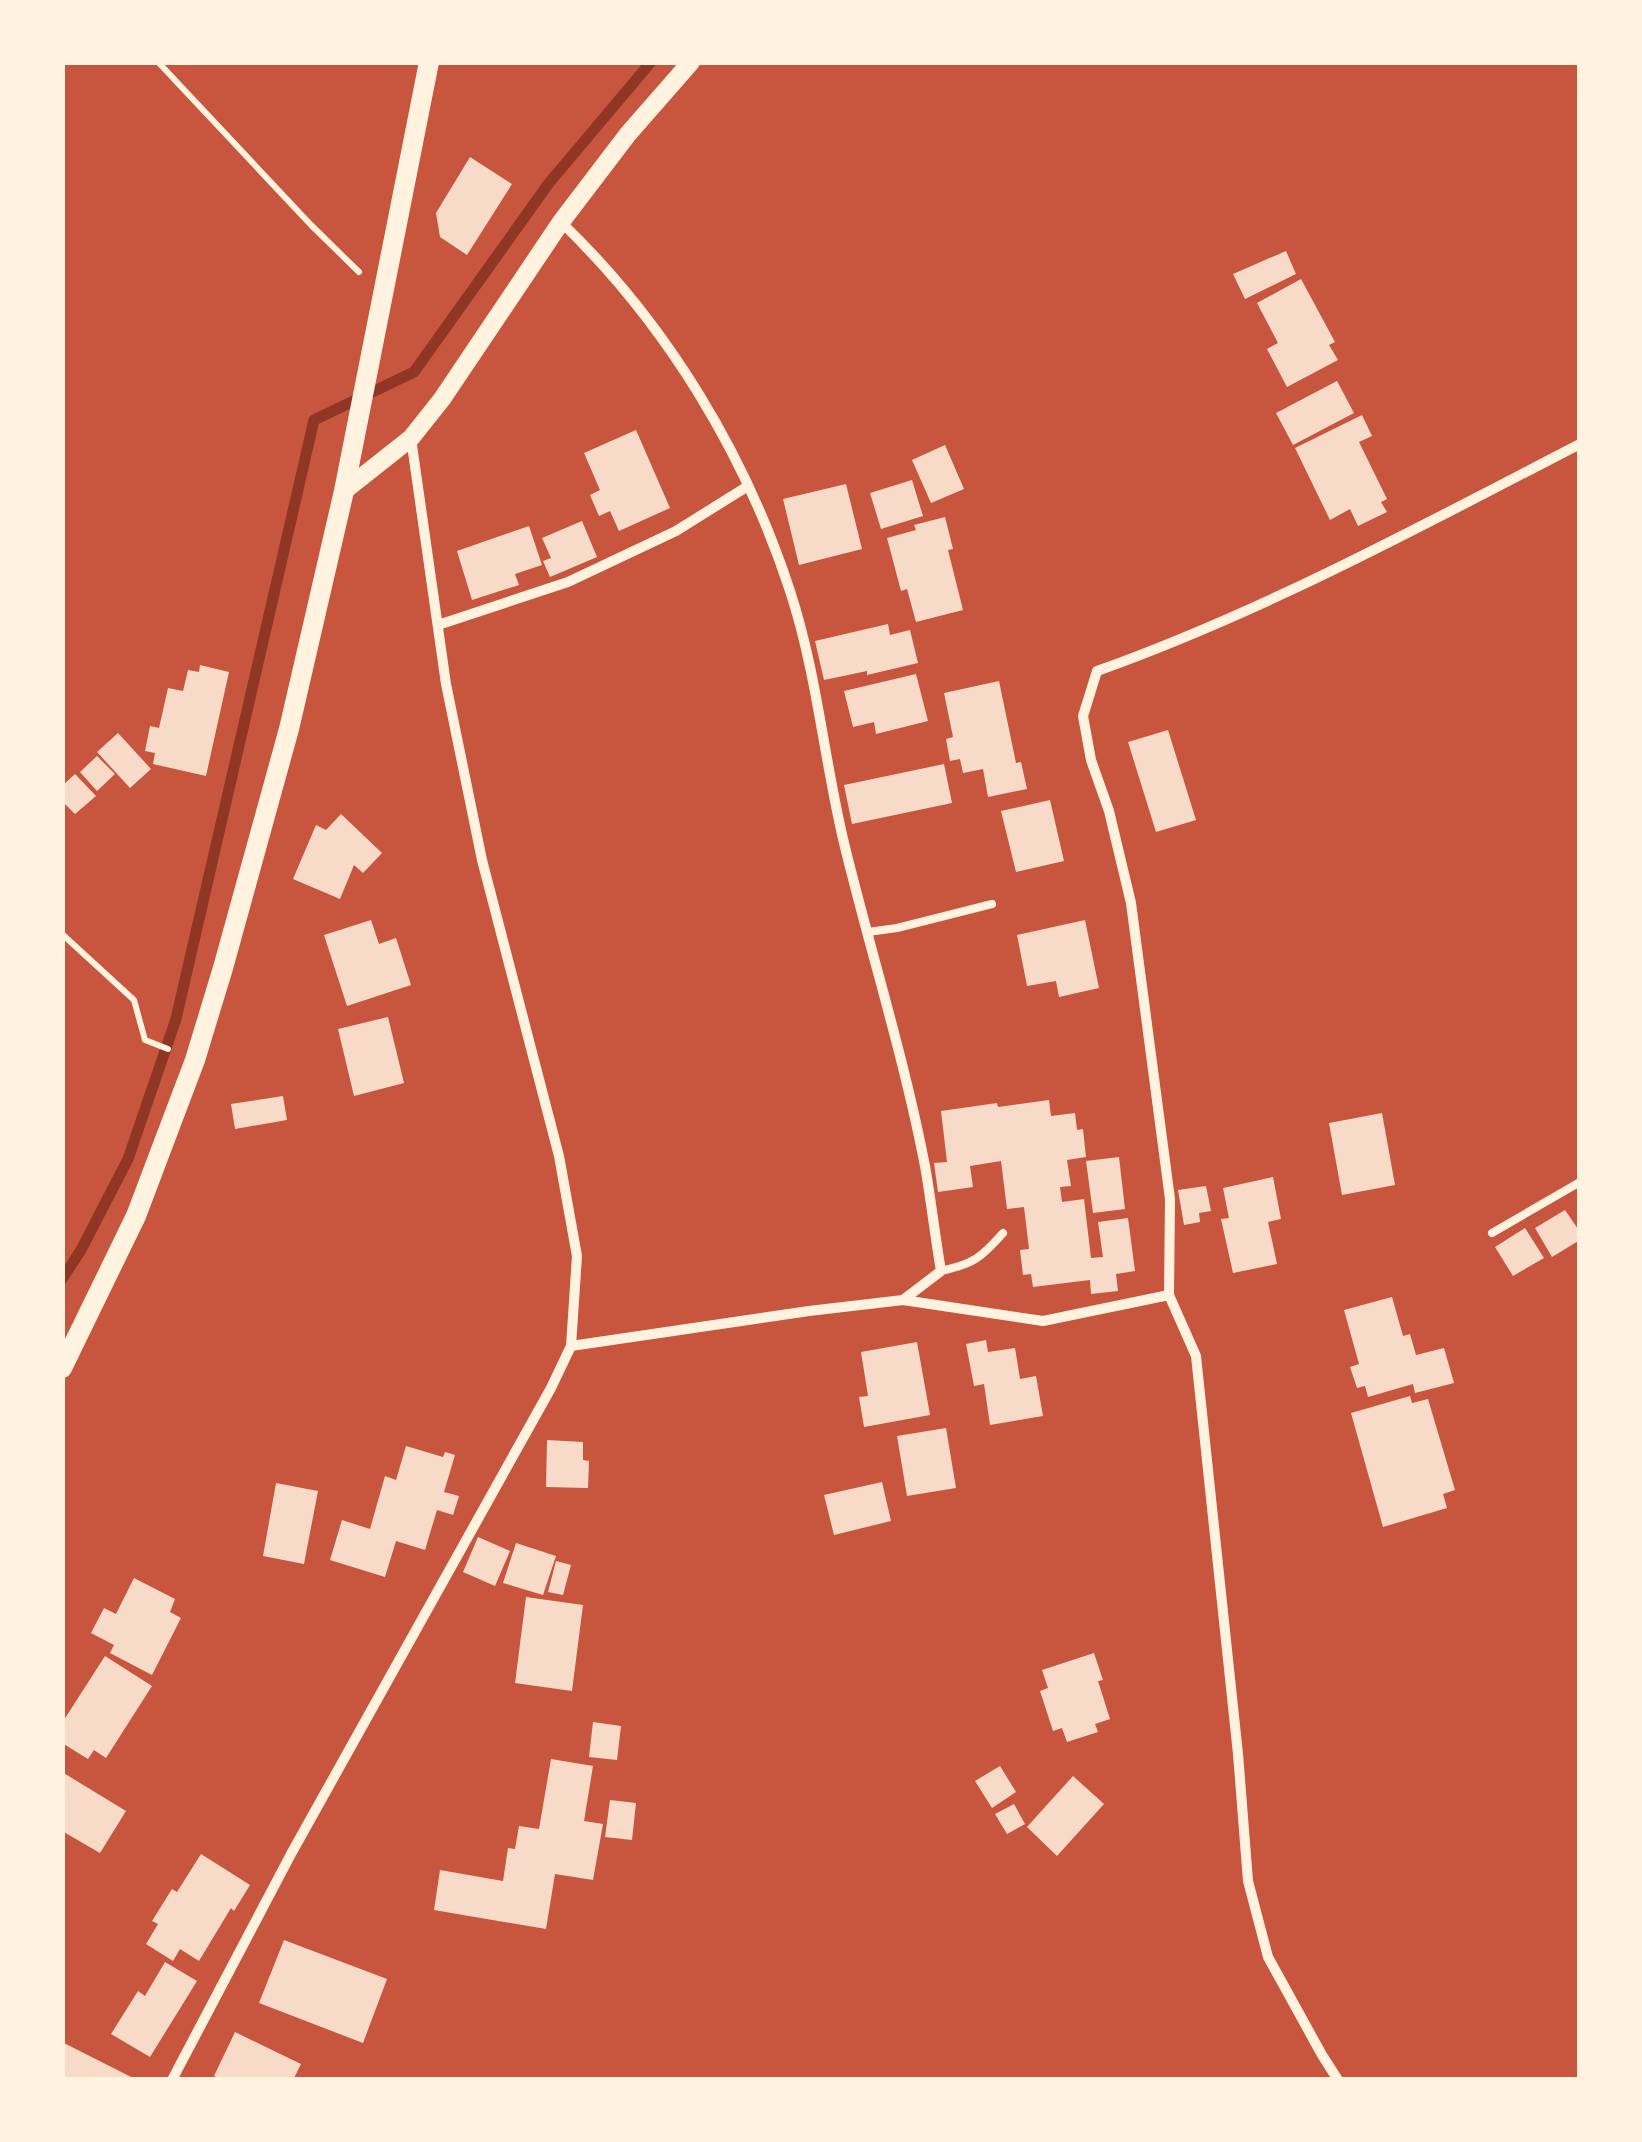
<svg xmlns="http://www.w3.org/2000/svg" width="1642" height="2142" font-family="Quicksand,sans-serif">
<style>
.lines{fill:none;stroke-linecap:round;stroke-linejoin:round}
.stream{stroke:#8f3625;stroke-width:11}
.building{fill:#f7dbc8}
.path{stroke:#fff3e0;stroke-width:6}
.service{stroke:#fff3e0;stroke-width:8}
.minor{stroke:#fff3e0;stroke-width:10}
.tertiary{stroke:#fff3e0;stroke-width:18}
.secondary{stroke:#fff3e0;stroke-width:20}
</style>
<rect width="100%" height="100%" fill="#c8553d"/>
<g class="lines">
<path class="stream" d="M 62,1279 L 81,1250 L 128,1159 L 176,1019 L 314,420 L 414,372 L 549,183 L 651,62"/>
</g>
<path class="building" d="M 470,157 L 512,184 L 467,255 L 440,237 L 436,213 Z
M 1286,251 L 1296,274 L 1245,299 L 1233,274 Z
M 1301,279 L 1335,342 L 1329,345 L 1338,360 L 1287,387 L 1267,349 L 1278,343 L 1257,303 Z
M 1337,381 L 1354,413 L 1293,445 L 1276,413 Z
M 1362,415 L 1372,436 L 1359,442 L 1387,499 L 1381,502 L 1387,512 L 1358,526 L 1350,509 L 1330,520 L 1295,448 Z
M 636,430 L 670,508 L 619,531 L 610,511 L 599,516 L 590,495 L 600,490 L 584,453 Z
M 945,445 L 964,489 L 931,503 L 912,460 Z
M 912,480 L 923,516 L 881,529 L 870,493 Z
M 846,484 L 862,549 L 799,565 L 783,499 Z
M 945,517 L 953,549 L 948,550 L 963,610 L 916,622 L 907,589 L 901,591 L 887,538 L 916,530 L 914,525 Z
M 582,521 L 597,557 L 550,577 L 543,561 L 551,558 L 542,538 Z
M 529,526 L 542,565 L 515,574 L 519,585 L 472,600 L 457,551 Z
M 888,624 L 890,635 L 910,630 L 918,663 L 867,675 L 867,671 L 824,680 L 815,641 Z
M 200,665 L 229,672 L 206,776 L 153,764 L 155,753 L 145,751 L 150,726 L 159,728 L 168,688 L 183,691 L 188,670 L 199,672 Z
M 916,674 L 928,721 L 876,734 L 874,722 L 853,727 L 844,691 Z
M 999,681 L 1016,763 L 1021,762 L 1027,789 L 988,797 L 983,769 L 963,773 L 960,759 L 950,761 L 946,739 L 953,737 L 944,693 Z
M 1168,730 L 1196,820 L 1156,832 L 1128,742 Z
M 118,733 L 151,769 L 130,788 L 97,752 Z
M 97,756 L 115,774 L 97,791 L 80,772 Z
M 944,764 L 952,803 L 852,824 L 844,785 Z
M 75,774 L 96,796 L 75,814 L 62,801 L 62,786 Z
M 1050,800 L 1064,861 L 1016,872 L 1001,811 Z
M 341,814 L 382,853 L 363,873 L 354,865 L 340,899 L 293,879 L 316,825 L 326,830 Z
M 371,920 L 379,944 L 396,938 L 411,985 L 347,1006 L 324,935 Z
M 1085,920 L 1099,988 L 1059,997 L 1056,981 L 1027,986 L 1017,935 Z
M 388,1017 L 404,1083 L 354,1096 L 338,1029 Z
M 283,1096 L 287,1120 L 235,1129 L 231,1104 Z
M 1049,1100 L 1051,1116 L 1075,1113 L 1077,1130 L 1083,1129 L 1086,1157 L 1067,1160 L 1071,1186 L 1060,1187 L 1062,1202 L 1084,1199 L 1091,1258 L 1103,1257 L 1098,1222 L 1128,1218 L 1135,1271 L 1116,1274 L 1118,1291 L 1091,1294 L 1090,1280 L 1033,1287 L 1031,1274 L 1023,1275 L 1020,1250 L 1029,1249 L 1024,1207 L 1007,1209 L 1001,1161 L 970,1166 L 973,1187 L 938,1192 L 934,1163 L 947,1162 L 941,1111 L 997,1103 L 998,1107 Z
M 1382,1113 L 1395,1185 L 1342,1195 L 1329,1123 Z
M 1119,1157 L 1125,1209 L 1093,1213 L 1086,1161 Z
M 1273,1177 L 1281,1219 L 1268,1222 L 1277,1264 L 1233,1273 L 1221,1219 L 1229,1218 L 1223,1188 Z
M 1206,1186 L 1211,1211 L 1199,1213 L 1200,1222 L 1184,1225 L 1178,1190 Z
M 1565,1210 L 1580,1232 L 1580,1240 L 1552,1257 L 1535,1228 Z
M 1525,1228 L 1544,1258 L 1513,1276 L 1495,1247 Z
M 1392,1297 L 1403,1336 L 1410,1334 L 1416,1355 L 1444,1348 L 1454,1383 L 1415,1393 L 1413,1384 L 1368,1397 L 1365,1386 L 1357,1388 L 1350,1367 L 1359,1364 L 1344,1310 Z
M 986,1340 L 988,1352 L 1015,1348 L 1020,1379 L 1036,1376 L 1043,1416 L 990,1425 L 984,1384 L 974,1386 L 966,1344 Z
M 917,1342 L 930,1415 L 864,1427 L 859,1397 L 868,1396 L 861,1352 Z
M 1410,1396 L 1412,1403 L 1428,1399 L 1455,1490 L 1443,1494 L 1447,1508 L 1383,1527 L 1351,1413 Z
M 946,1428 L 956,1488 L 907,1496 L 897,1436 Z
M 547,1440 L 583,1442 L 583,1460 L 589,1461 L 588,1488 L 546,1487 Z
M 406,1446 L 443,1457 L 445,1452 L 455,1455 L 444,1492 L 459,1496 L 453,1515 L 437,1510 L 425,1550 L 396,1541 L 385,1577 L 330,1560 L 342,1520 L 370,1529 L 385,1476 L 396,1480 Z
M 882,1482 L 891,1521 L 834,1535 L 824,1495 Z
M 276,1483 L 318,1491 L 304,1564 L 263,1556 Z
M 478,1537 L 510,1551 L 495,1586 L 463,1572 Z
M 516,1543 L 556,1556 L 543,1595 L 503,1583 Z
M 556,1561 L 571,1565 L 563,1595 L 548,1592 Z
M 134,1578 L 175,1599 L 170,1612 L 181,1618 L 152,1675 L 110,1653 L 114,1645 L 91,1633 L 104,1608 L 116,1614 Z
M 526,1597 L 583,1605 L 572,1691 L 515,1683 Z
M 1094,1653 L 1103,1680 L 1098,1681 L 1110,1719 L 1095,1724 L 1098,1732 L 1067,1742 L 1062,1728 L 1053,1731 L 1040,1691 L 1048,1688 L 1042,1670 Z
M 105,1656 L 152,1686 L 106,1758 L 94,1750 L 88,1759 L 62,1743 L 62,1723 Z
M 593,1722 L 621,1726 L 617,1760 L 589,1757 Z
M 551,1759 L 593,1766 L 584,1821 L 603,1824 L 593,1880 L 555,1874 L 546,1929 L 434,1910 L 440,1870 L 503,1881 L 508,1848 L 515,1849 L 519,1826 L 539,1829 Z
M 1000,1766 L 1016,1792 L 992,1808 L 975,1781 Z
M 62,1772 L 126,1811 L 100,1853 L 62,1831 Z
M 1073,1776 L 1104,1804 L 1057,1856 L 1027,1827 Z
M 610,1800 L 636,1803 L 632,1840 L 605,1837 Z
M 1014,1804 L 1025,1824 L 1007,1834 L 995,1814 Z
M 201,1854 L 250,1885 L 234,1911 L 231,1908 L 199,1961 L 180,1949 L 173,1961 L 146,1944 L 158,1924 L 152,1921 L 172,1889 L 177,1892 Z
M 284,1940 L 387,1979 L 363,2043 L 259,2003 Z
M 165,1962 L 197,1981 L 150,2057 L 111,2034 L 138,1991 L 145,1996 Z
M 235,2032 L 301,2064 L 293,2080 L 222,2080 L 214,2076 Z
M 62,2042 L 137,2080 L 62,2080 Z"/>
<g class="lines">
<path class="path" d="M 158,62 L 311,225 L 359,272
M 62,934 L 134,1000 L 145,1040 L 168,1049"/>
<path class="service" d="M 868,932 L 897,928 L 992,904
M 1492,1233 L 1580,1182
M 941,1271 C 973,1264 981,1258 1003,1233"/>
<path class="minor" d="M 561,222 C 666,323 745,453 790,591 C 817,673 824,760 844,843 C 870,950 904,1057 925,1166 C 931,1200 935,1236 941,1271 L 903,1300
M 438,625 L 568,582 L 676,531 L 748,486
M 571,1346 L 809,1311 L 903,1300 L 1043,1321 L 1169,1295
M 172,2080 L 291,1854 L 551,1388 L 571,1346 L 577,1256 L 559,1156 L 482,860 L 446,684 L 411,438
M 1338,2080 L 1322,2055 L 1268,1957 L 1248,1881 L 1238,1754 L 1196,1356 L 1169,1295 L 1170,1199 L 1131,903 L 1109,811 L 1091,760 L 1083,716 L 1097,671 C 1265,611 1421,526 1580,444"/>
<path class="tertiary" d="M 344,491 L 411,438 L 442,399 L 561,222 L 628,134 L 691,62"/>
<path class="secondary" d="M 62,1368 L 136,1216 L 195,1060 L 223,968 L 289,729 L 344,491 L 429,62"/>
</g>
<rect width="1642" height="2142" fill="none" stroke="#fff3e0" stroke-width="130"/>
</svg>
